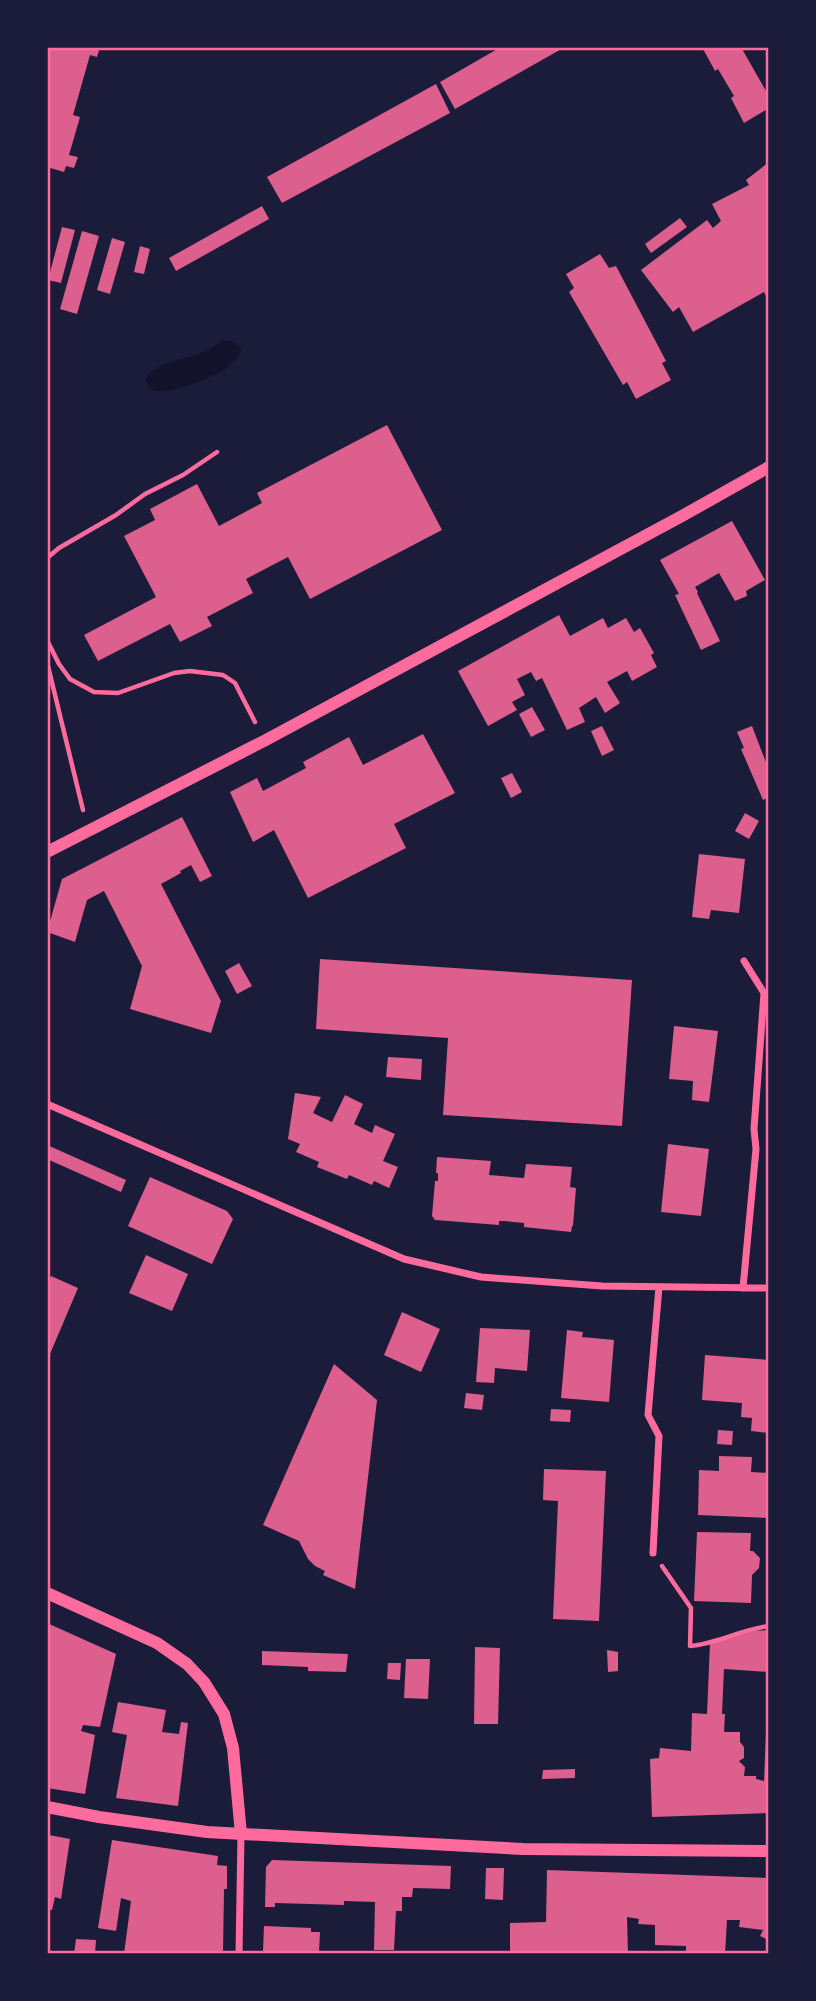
<svg xmlns="http://www.w3.org/2000/svg" width="816" height="2001" font-family="Inter,sans-serif">
<style>
.water{fill:#12122b}
.building{fill:#dd5f8e}
.lines{fill:none;stroke-linecap:round;stroke-linejoin:round}
.path{stroke:#ff6b9d;stroke-width:4.5}
.minor{stroke:#ff6b9d;stroke-width:7}
.tertiary{stroke:#ff6b9d;stroke-width:12}
.neatline{fill:none;stroke:#ff6b9d;stroke-width:2.5}
</style>
<rect width="100%" height="100%" fill="#1b1b3a"/>
<path class="water" d="M 223,340 L 232,341 L 242,348 C 239,354 234,362 229,366 C 218,376 163,398 151,389 C 148,387 147,383 146,379 C 153,365 172,362 186,358 C 199,355 212,348 223,340 Z"/>
<path class="building" d="M 47,47 L 100,47 L 97,57 L 90,55 L 73,115 L 80,117 L 69,155 L 78,157 L 74,168 L 66,166 L 64,172 L 47,167 Z
M 501,47 L 565,47 L 455,109 L 440,82 Z
M 702,47 L 741,47 L 766,91 L 769,89 L 769,108 L 744,123 L 731,98 L 734,96 L 718,69 L 715,71 Z
M 436,84 L 450,113 L 282,203 L 267,177 Z
M 769,162 L 769,295 L 766,296 L 764,292 L 693,332 L 679,307 L 673,312 L 641,270 L 707,220 L 713,228 L 721,221 L 712,204 L 749,185 L 746,180 Z
M 262,206 L 269,219 L 176,271 L 169,258 Z
M 680,218 L 687,227 L 651,253 L 645,244 Z
M 62,227 L 75,230 L 61,283 L 48,280 Z
M 82,231 L 99,236 L 77,314 L 60,309 Z
M 112,238 L 125,242 L 110,294 L 97,290 Z
M 140,246 L 150,249 L 144,274 L 134,272 Z
M 600,254 L 609,268 L 616,266 L 666,361 L 662,363 L 671,380 L 636,399 L 627,382 L 623,385 L 569,292 L 574,288 L 566,274 Z
M 387,425 L 442,530 L 310,599 L 288,557 L 246,579 L 253,593 L 207,617 L 212,626 L 180,642 L 170,624 L 98,661 L 84,635 L 156,597 L 124,536 L 155,520 L 150,509 L 197,484 L 219,526 L 262,503 L 257,493 Z
M 732,521 L 765,580 L 746,591 L 747,596 L 735,601 L 719,573 L 695,587 L 698,592 L 697,593 L 720,641 L 701,650 L 675,595 L 679,594 L 660,560 Z
M 559,615 L 570,636 L 603,618 L 608,628 L 626,618 L 634,632 L 640,628 L 654,653 L 651,655 L 657,667 L 632,681 L 627,671 L 607,682 L 620,703 L 605,713 L 596,697 L 579,708 L 585,722 L 567,730 L 542,678 L 536,681 L 531,672 L 517,679 L 525,695 L 512,702 L 517,710 L 488,726 L 458,671 Z
M 532,707 L 545,730 L 531,737 L 519,714 Z
M 602,726 L 614,750 L 602,756 L 591,731 Z
M 752,726 L 767,765 L 769,765 L 769,797 L 763,800 L 741,749 L 744,748 L 737,732 Z
M 423,734 L 455,793 L 394,824 L 406,848 L 308,898 L 274,830 L 253,842 L 230,792 L 257,778 L 263,791 L 306,768 L 303,762 L 349,737 L 363,765 Z
M 512,773 L 522,792 L 511,798 L 501,778 Z
M 745,813 L 759,821 L 749,839 L 735,831 Z
M 182,817 L 212,876 L 200,882 L 191,865 L 180,871 L 181,873 L 161,884 L 221,1001 L 211,1033 L 130,1009 L 142,966 L 104,891 L 87,900 L 75,942 L 47,932 L 62,879 Z
M 699,854 L 745,859 L 739,913 L 711,910 L 709,919 L 692,917 Z
M 320,959 L 632,980 L 622,1126 L 443,1115 L 448,1038 L 316,1029 Z
M 239,963 L 252,986 L 237,994 L 225,971 Z
M 674,1026 L 718,1031 L 709,1102 L 692,1100 L 693,1081 L 669,1079 Z
M 388,1057 L 422,1059 L 421,1080 L 386,1077 Z
M 295,1093 L 321,1097 L 313,1113 L 332,1122 L 345,1095 L 363,1104 L 354,1124 L 372,1133 L 375,1125 L 395,1134 L 383,1161 L 398,1167 L 389,1188 L 374,1181 L 372,1185 L 349,1175 L 347,1179 L 317,1167 L 319,1162 L 296,1152 L 300,1144 L 288,1139 Z
M 668,1144 L 709,1149 L 701,1216 L 661,1212 Z
M 47,1145 L 126,1180 L 121,1192 L 47,1159 Z
M 437,1157 L 491,1161 L 489,1175 L 524,1178 L 526,1164 L 572,1167 L 570,1187 L 576,1188 L 573,1226 L 572,1226 L 571,1232 L 524,1227 L 524,1223 L 504,1221 L 499,1221 L 499,1225 L 435,1220 L 432,1216 L 435,1181 L 438,1181 L 438,1173 L 436,1173 Z
M 150,1177 L 227,1211 L 233,1219 L 212,1264 L 128,1226 Z
M 146,1255 L 188,1274 L 172,1311 L 129,1293 Z
M 51,1276 L 78,1288 L 47,1361 L 47,1286 Z
M 402,1312 L 440,1329 L 421,1372 L 384,1355 Z
M 480,1328 L 530,1330 L 527,1371 L 495,1368 L 494,1383 L 476,1382 Z
M 567,1330 L 583,1332 L 582,1337 L 614,1340 L 609,1402 L 561,1398 Z
M 705,1355 L 769,1360 L 769,1433 L 751,1431 L 752,1418 L 741,1417 L 742,1403 L 702,1400 Z
M 334,1364 L 377,1400 L 355,1589 L 323,1575 L 325,1571 L 315,1566 L 308,1559 L 299,1541 L 263,1525 Z
M 466,1393 L 484,1395 L 482,1410 L 464,1408 Z
M 551,1409 L 571,1410 L 570,1422 L 550,1421 Z
M 718,1430 L 733,1431 L 732,1445 L 717,1444 Z
M 719,1456 L 752,1457 L 751,1472 L 769,1473 L 769,1518 L 698,1515 L 699,1470 L 719,1471 Z
M 544,1469 L 606,1471 L 599,1621 L 553,1619 L 558,1501 L 543,1500 Z
M 697,1532 L 751,1533 L 750,1551 L 753,1551 L 760,1558 L 759,1568 L 752,1575 L 751,1603 L 694,1601 Z
M 47,1623 L 116,1654 L 100,1727 L 83,1725 L 81,1731 L 95,1735 L 85,1794 L 47,1788 Z
M 769,1630 L 769,1672 L 724,1669 L 722,1714 L 725,1714 L 724,1732 L 740,1732 L 740,1742 L 744,1747 L 744,1758 L 739,1761 L 745,1767 L 744,1776 L 756,1776 L 756,1779 L 764,1781 L 766,1734 L 769,1734 L 769,1813 L 652,1817 L 650,1759 L 659,1758 L 660,1748 L 691,1751 L 692,1713 L 707,1714 L 710,1643 L 754,1631 Z
M 475,1647 L 500,1648 L 498,1724 L 474,1724 Z
M 607,1650 L 618,1652 L 618,1671 L 608,1672 Z
M 262,1651 L 348,1654 L 346,1672 L 308,1671 L 308,1667 L 262,1665 Z
M 406,1659 L 430,1659 L 428,1699 L 404,1698 Z
M 388,1663 L 401,1663 L 400,1680 L 387,1679 Z
M 118,1702 L 166,1710 L 162,1732 L 179,1734 L 181,1722 L 188,1723 L 178,1806 L 116,1798 L 127,1735 L 112,1732 Z
M 575,1769 L 575,1778 L 542,1779 L 543,1770 Z
M 49,1835 L 70,1839 L 61,1899 L 55,1897 L 52,1910 L 47,1909 L 47,1840 Z
M 112,1840 L 218,1856 L 217,1865 L 227,1866 L 227,1889 L 224,1889 L 223,1954 L 124,1954 L 131,1901 L 121,1898 L 116,1931 L 98,1928 Z
M 272,1860 L 451,1866 L 450,1889 L 413,1888 L 412,1897 L 402,1897 L 402,1911 L 396,1911 L 394,1950 L 374,1950 L 375,1902 L 344,1901 L 344,1905 L 275,1903 L 275,1907 L 265,1907 L 266,1867 Z
M 486,1868 L 504,1868 L 503,1900 L 485,1899 Z
M 547,1870 L 769,1878 L 769,1940 L 760,1936 L 763,1930 L 739,1927 L 740,1920 L 727,1920 L 725,1954 L 686,1954 L 686,1946 L 655,1945 L 655,1925 L 638,1924 L 639,1919 L 627,1917 L 628,1954 L 510,1954 L 510,1923 L 546,1922 Z
M 264,1926 L 311,1928 L 311,1932 L 320,1932 L 319,1953 L 263,1951 Z
M 76,1939 L 96,1940 L 95,1954 L 74,1954 Z"/>
<g class="lines">
<path class="path" d="M 47,558 L 59,548 L 116,515 L 145,494 L 183,475 L 217,452
M 47,640 L 59,664 L 70,679 L 94,692 L 118,693 L 174,673 L 190,671 L 223,675 L 235,683 L 255,722
M 47,662 L 83,810
M 662,1566 L 691,1608 L 690,1646 C 717,1644 742,1629 769,1626"/>
<path class="minor" d="M 47,1104 L 404,1259 L 481,1277 L 602,1286 L 769,1288
M 743,1288 L 756,1149 L 754,1129 L 764,993 L 744,961
M 653,1553 L 659,1436 L 648,1415 L 659,1287
M 239,1954 L 241,1834"/>
<path class="tertiary" d="M 47,852 L 264,741 L 682,516 L 769,467
M 47,1593 L 157,1643 L 187,1664 L 204,1682 L 224,1714 L 233,1748 L 241,1834
M 47,1807 L 99,1817 L 207,1832 L 523,1849 L 769,1851"/>
</g>
<rect width="816" height="2001" fill="none" stroke="#1b1b3a" stroke-width="98"/>
<rect x="49" y="49" width="718" height="1903" class="neatline"/>
</svg>
